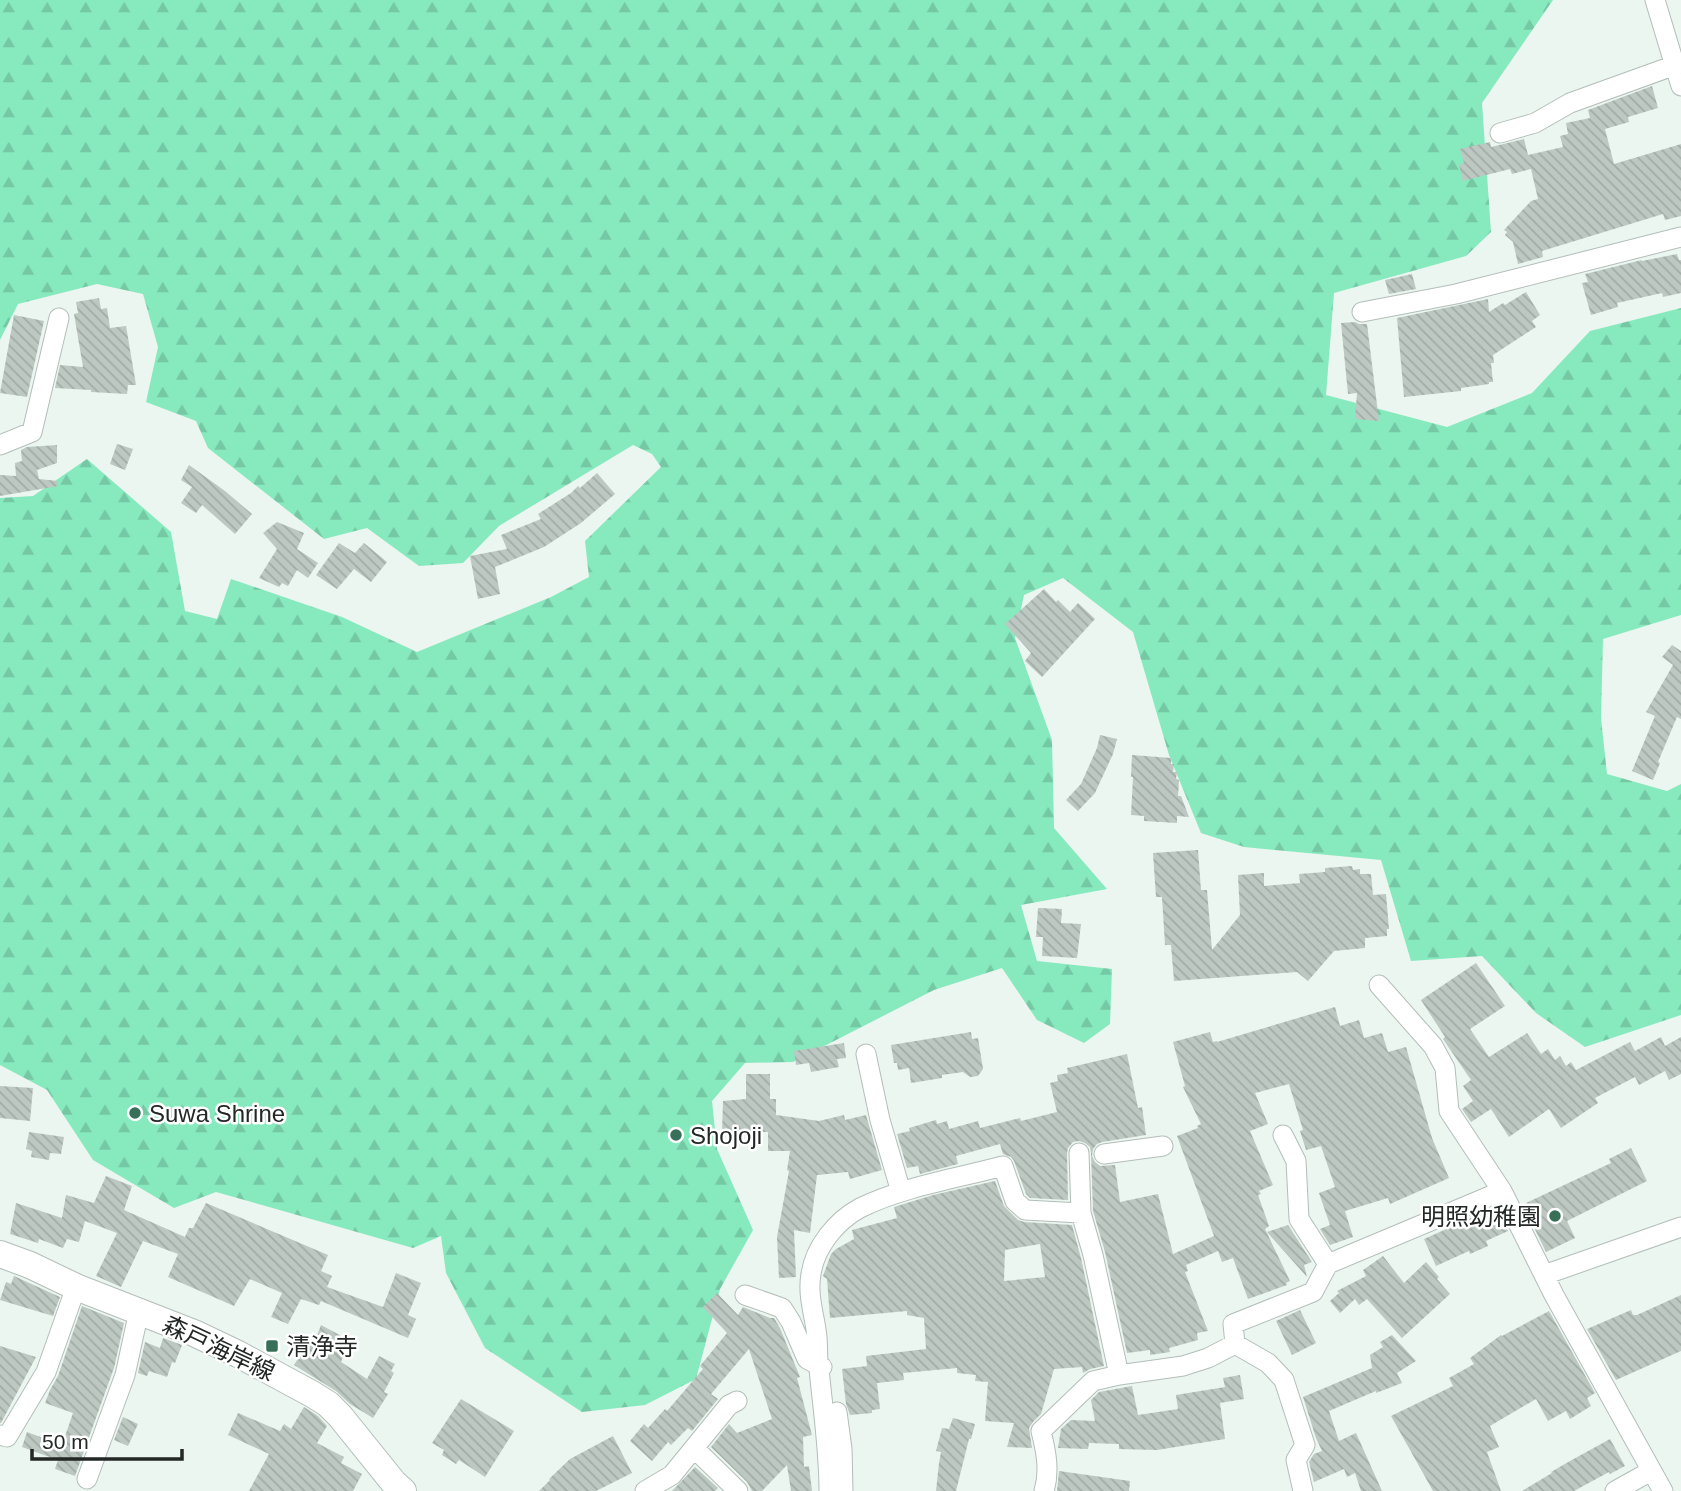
<svg xmlns="http://www.w3.org/2000/svg" width="1681" height="1491" font-family="Helvetica,'Noto Sans JP',sans-serif">
<style>
.forest{fill:url(#forest-firs)}
.building{fill:url(#building-back-hatch);fill-rule:evenodd}
.lines{fill:none;stroke-linecap:round;stroke-linejoin:round}
.street-casing{stroke:#b3beb9;stroke-width:21}
.secondary-casing{stroke:#b3beb9;stroke-width:28}
.street{stroke:#fff;stroke-width:19}
.secondary{stroke:#fff;stroke-width:26}
.poi-dot{fill:#376f58;stroke:#fff;stroke-width:2.5}
.labels{text-anchor:middle;dominant-baseline:central;stroke-width:5;stroke-linejoin:round;paint-order:stroke}
.poi-label{font-size:24px;fill:#232725;stroke:#fff;text-anchor:start}
.street-label{font-size:24px;fill:#232725;stroke:#fff}
</style>
<defs>
<pattern id="forest-firs" width="22" height="20" patternUnits="userSpaceOnUse" patternTransform="scale(1.75)"><rect width="22" height="20" fill="#87e9be"/><path d="M5 1l3.5 6h-7zM16 11l3.5 6h-7z" fill="#74c8a3"/></pattern>
<pattern id="building-back-hatch" width="6" height="6" patternUnits="userSpaceOnUse" patternTransform="scale(1.75)"><rect width="6" height="6" fill="#bdc8c3"/><path d="M-1 5l2 2M0 0l6 6M5-1l2 2" fill="none" stroke="#a2aca7"/></pattern>
</defs>
<rect width="100%" height="100%" fill="#ebf6f0"/>
<path class="forest" d="M 0,0 L 1553,0 L 1482,103 L 1491,232 L 1466,256 L 1334,293 L 1326,395 L 1447,427 L 1532,393 L 1590,331 L 1681,308 L 1681,615 L 1603,639 L 1601,718 L 1607,774 L 1667,791 L 1681,784 L 1681,1015 L 1585,1047 L 1536,1013 L 1482,956 L 1411,961 L 1381,860 L 1244,847 L 1201,833 L 1169,755 L 1133,632 L 1063,578 L 1024,595 L 1015,638 L 1052,740 L 1054,828 L 1107,889 L 1021,905 L 1037,961 L 1112,969 L 1110,1024 L 1084,1043 L 1037,1020 L 1002,968 L 934,990 L 793,1062 L 745,1063 L 712,1101 L 717,1149 L 753,1230 L 720,1289 L 696,1379 L 645,1405 L 582,1412 L 485,1348 L 446,1273 L 441,1236 L 413,1248 L 216,1192 L 174,1208 L 93,1160 L 47,1090 L 0,1065 L 0,498 L 33,496 L 87,459 L 171,532 L 185,611 L 217,619 L 231,579 L 342,617 L 417,652 L 551,597 L 589,577 L 585,541 L 661,467 L 652,454 L 633,445 L 499,526 L 463,563 L 419,566 L 367,528 L 324,539 L 208,448 L 196,421 L 146,402 L 158,347 L 143,294 L 97,284 L 18,304 L 0,340 Z"/>
<path class="building" d="M 1652,86 L 1658,108 L 1628,117 L 1629,122 L 1605,129 L 1614,164 L 1681,144 L 1681,216 L 1665,220 L 1663,214 L 1542,251 L 1543,257 L 1518,264 L 1513,242 L 1505,235 L 1507,232 L 1504,230 L 1531,201 L 1538,199 L 1531,169 L 1512,174 L 1510,169 L 1463,181 L 1459,165 L 1464,163 L 1460,149 L 1490,142 L 1491,147 L 1524,139 L 1528,155 L 1563,147 L 1560,136 L 1568,134 L 1566,123 L 1590,118 L 1588,110 Z
M 1677,254 L 1679,260 L 1681,260 L 1681,293 L 1663,297 L 1662,293 L 1617,303 L 1618,307 L 1591,315 L 1582,283 L 1588,282 L 1585,274 L 1642,260 L 1642,261 Z
M 1412,274 L 1416,289 L 1389,294 L 1385,280 Z
M 1526,292 L 1540,315 L 1532,321 L 1536,327 L 1493,355 L 1494,363 L 1491,363 L 1493,382 L 1489,382 L 1489,384 L 1461,388 L 1461,391 L 1404,397 L 1397,318 L 1488,299 L 1489,312 L 1503,303 L 1505,305 Z
M 99,298 L 101,309 L 107,308 L 110,328 L 126,326 L 136,385 L 128,385 L 127,394 L 91,392 L 91,390 L 55,388 L 60,365 L 83,367 L 74,314 L 78,313 L 76,302 Z
M 14,315 L 44,321 L 27,397 L 0,393 Z
M 1355,322 L 1359,324 L 1367,324 L 1379,421 L 1355,419 L 1357,393 L 1348,394 L 1341,323 Z
M 117,444 L 133,449 L 125,470 L 110,464 Z
M 57,445 L 57,463 L 37,470 L 39,479 L 58,481 L 58,486 L 0,496 L 0,475 L 16,476 L 15,463 L 22,461 L 21,450 L 27,447 Z
M 189,465 L 225,491 L 252,514 L 235,534 L 202,505 L 196,513 L 181,503 L 192,487 L 181,480 Z
M 597,473 L 615,494 L 581,523 L 544,547 L 495,567 L 500,594 L 478,599 L 470,556 L 507,549 L 501,535 L 541,519 L 538,514 L 571,493 L 578,486 L 580,488 Z
M 277,522 L 304,533 L 297,549 L 318,563 L 308,578 L 297,570 L 288,586 L 282,583 L 279,587 L 259,578 L 277,549 L 263,533 Z
M 339,543 L 355,553 L 364,543 L 387,562 L 371,582 L 354,569 L 337,589 L 316,575 Z
M 1044,589 L 1056,602 L 1058,600 L 1070,612 L 1078,603 L 1095,619 L 1042,677 L 1025,661 L 1031,653 L 1005,624 Z
M 1672,645 L 1681,651 L 1681,719 L 1677,717 L 1658,762 L 1660,763 L 1653,780 L 1632,771 L 1655,716 L 1646,712 L 1673,665 L 1662,657 Z
M 1100,735 L 1117,739 L 1113,754 L 1095,793 L 1078,811 L 1066,800 L 1081,784 L 1097,748 Z
M 1132,755 L 1171,758 L 1171,764 L 1174,764 L 1173,772 L 1177,772 L 1176,779 L 1179,780 L 1178,796 L 1181,796 L 1189,817 L 1177,816 L 1177,823 L 1144,821 L 1144,816 L 1131,815 L 1133,777 L 1131,777 Z
M 1198,850 L 1201,890 L 1207,890 L 1212,950 L 1240,915 L 1238,875 L 1264,873 L 1264,886 L 1300,883 L 1299,874 L 1325,872 L 1325,868 L 1352,866 L 1353,870 L 1360,869 L 1360,874 L 1371,874 L 1373,895 L 1386,894 L 1389,929 L 1387,929 L 1387,936 L 1365,938 L 1365,948 L 1334,951 L 1308,981 L 1297,972 L 1174,981 L 1171,945 L 1165,945 L 1162,897 L 1156,897 L 1153,853 Z
M 1038,908 L 1062,909 L 1061,923 L 1081,924 L 1077,958 L 1042,956 L 1043,937 L 1036,937 Z
M 1476,963 L 1505,1006 L 1470,1029 L 1489,1057 L 1527,1033 L 1541,1054 L 1548,1049 L 1555,1060 L 1560,1056 L 1566,1066 L 1571,1062 L 1576,1070 L 1630,1042 L 1635,1051 L 1661,1037 L 1665,1046 L 1681,1037 L 1681,1074 L 1669,1080 L 1665,1071 L 1639,1085 L 1635,1077 L 1595,1098 L 1598,1103 L 1561,1128 L 1549,1109 L 1509,1137 L 1491,1109 L 1471,1122 L 1462,1109 L 1473,1101 L 1463,1086 L 1471,1080 L 1445,1042 L 1443,1039 L 1445,1037 L 1421,1000 Z
M 1335,1007 L 1340,1026 L 1359,1020 L 1364,1038 L 1382,1033 L 1388,1052 L 1406,1047 L 1432,1138 L 1449,1178 L 1390,1204 L 1388,1198 L 1345,1211 L 1353,1237 L 1330,1245 L 1320,1229 L 1330,1225 L 1319,1193 L 1335,1187 L 1321,1146 L 1306,1150 L 1300,1131 L 1303,1130 L 1289,1084 L 1255,1093 L 1268,1124 L 1250,1131 L 1273,1185 L 1259,1191 L 1261,1194 L 1258,1195 L 1269,1226 L 1265,1229 L 1290,1281 L 1286,1283 L 1287,1285 L 1248,1299 L 1233,1258 L 1222,1262 L 1218,1251 L 1186,1265 L 1188,1271 L 1185,1272 L 1208,1331 L 1197,1333 L 1198,1340 L 1169,1348 L 1170,1352 L 1150,1355 L 1150,1350 L 1127,1353 L 1105,1252 L 1093,1211 L 1091,1153 L 1090,1147 L 1085,1143 L 1079,1141 L 1073,1142 L 1068,1148 L 1067,1153 L 1068,1200 L 1030,1198 L 1026,1194 L 1014,1161 L 1011,1157 L 1003,1154 L 1000,1144 L 956,1156 L 958,1164 L 920,1174 L 918,1166 L 907,1168 L 897,1134 L 910,1131 L 909,1128 L 936,1120 L 937,1124 L 947,1121 L 949,1129 L 978,1121 L 980,1128 L 1020,1118 L 1021,1121 L 1057,1112 L 1050,1083 L 1058,1081 L 1057,1075 L 1068,1073 L 1067,1068 L 1127,1054 L 1138,1108 L 1142,1107 L 1146,1135 L 1102,1142 L 1097,1144 L 1093,1149 L 1092,1156 L 1095,1162 L 1100,1166 L 1115,1165 L 1120,1202 L 1158,1194 L 1173,1254 L 1214,1236 L 1177,1136 L 1198,1128 L 1197,1126 L 1201,1124 L 1183,1087 L 1185,1086 L 1173,1042 L 1210,1032 L 1213,1042 L 1217,1041 L 1217,1042 Z
M 971,1032 L 972,1039 L 978,1038 L 983,1069 L 978,1076 L 970,1077 L 963,1072 L 942,1075 L 942,1078 L 911,1083 L 909,1068 L 898,1070 L 897,1063 L 894,1063 L 891,1045 Z
M 844,1043 L 846,1058 L 837,1059 L 839,1067 L 811,1072 L 809,1063 L 796,1065 L 794,1051 Z
M 746,1074 L 770,1074 L 770,1099 L 776,1099 L 776,1115 L 819,1121 L 844,1115 L 845,1120 L 866,1115 L 882,1170 L 850,1179 L 848,1172 L 817,1175 L 810,1233 L 794,1230 L 796,1277 L 779,1278 L 777,1237 L 789,1171 L 787,1170 L 790,1151 L 768,1151 L 768,1132 L 722,1132 L 723,1101 L 746,1099 Z
M 0,1086 L 33,1088 L 30,1121 L 0,1118 Z
M 29,1132 L 64,1137 L 61,1154 L 50,1153 L 49,1160 L 31,1157 L 32,1151 L 26,1149 Z
M 1631,1148 L 1647,1181 L 1567,1221 L 1575,1238 L 1546,1252 L 1526,1211 L 1526,1203 L 1611,1163 L 1609,1159 Z
M 106,1176 L 132,1186 L 124,1210 L 185,1237 L 189,1228 L 193,1228 L 206,1203 L 328,1255 L 321,1271 L 332,1276 L 327,1287 L 383,1307 L 396,1273 L 421,1283 L 408,1315 L 416,1319 L 408,1338 L 321,1301 L 319,1305 L 301,1299 L 288,1324 L 271,1317 L 282,1293 L 250,1279 L 234,1306 L 168,1277 L 178,1254 L 143,1241 L 121,1287 L 96,1276 L 117,1233 L 85,1221 L 79,1242 L 67,1239 L 63,1248 L 39,1239 L 38,1243 L 10,1234 L 16,1203 L 62,1218 L 66,1195 L 94,1203 Z
M 995,1181 L 1004,1206 L 1018,1220 L 1024,1222 L 1072,1225 L 1081,1258 L 1104,1366 L 1090,1369 L 1083,1373 L 1082,1367 L 1054,1369 L 1041,1414 L 1033,1422 L 1029,1428 L 1032,1448 L 1007,1447 L 1014,1423 L 985,1421 L 988,1382 L 975,1381 L 976,1375 L 957,1373 L 957,1368 L 903,1373 L 904,1380 L 877,1383 L 880,1409 L 872,1410 L 872,1413 L 850,1415 L 846,1404 L 842,1369 L 867,1366 L 866,1356 L 926,1349 L 924,1318 L 907,1315 L 907,1311 L 830,1318 L 827,1279 L 823,1276 L 831,1254 L 836,1249 L 854,1239 L 852,1230 L 897,1218 L 894,1207 L 933,1195 ZM 1040,1244 L 1045,1277 L 1004,1281 L 1005,1250 Z
M 1496,1207 L 1508,1231 L 1486,1241 L 1488,1246 L 1470,1254 L 1469,1251 L 1436,1266 L 1424,1239 Z
M 1288,1225 L 1312,1262 L 1304,1265 L 1307,1277 L 1267,1232 Z
M 1383,1256 L 1404,1283 L 1426,1262 L 1439,1277 L 1437,1279 L 1450,1294 L 1402,1338 L 1367,1299 L 1359,1305 L 1355,1299 L 1340,1313 L 1330,1301 L 1339,1293 L 1337,1291 L 1366,1276 L 1363,1270 Z
M 14,1276 L 60,1297 L 53,1316 L 0,1300 L 6,1282 L 11,1284 Z
M 717,1293 L 738,1315 L 743,1307 L 770,1318 L 774,1318 L 780,1328 L 800,1377 L 797,1378 L 812,1435 L 803,1437 L 804,1467 L 809,1466 L 812,1491 L 791,1491 L 787,1465 L 762,1491 L 752,1491 L 747,1482 L 711,1447 L 729,1424 L 737,1433 L 772,1419 L 749,1349 L 711,1394 L 718,1399 L 692,1431 L 688,1428 L 671,1445 L 668,1442 L 652,1461 L 630,1441 L 644,1424 L 648,1428 L 665,1409 L 667,1411 L 703,1369 L 700,1366 L 727,1333 L 703,1307 Z
M 1681,1295 L 1681,1351 L 1616,1380 L 1587,1329 L 1631,1310 L 1633,1315 L 1637,1315 Z
M 82,1306 L 124,1323 L 114,1368 L 75,1476 L 55,1469 L 58,1460 L 22,1447 L 27,1432 L 62,1445 L 73,1413 L 45,1403 L 50,1390 L 58,1376 Z
M 1300,1310 L 1316,1343 L 1292,1355 L 1276,1321 Z
M 1549,1311 L 1595,1393 L 1587,1398 L 1591,1406 L 1570,1419 L 1566,1411 L 1548,1421 L 1536,1399 L 1490,1426 L 1499,1447 L 1487,1452 L 1501,1491 L 1433,1491 L 1391,1416 L 1453,1386 L 1449,1378 L 1474,1364 L 1470,1358 L 1501,1335 L 1502,1336 Z
M 321,1325 L 349,1340 L 341,1362 L 367,1379 L 379,1356 L 395,1364 L 391,1371 L 394,1373 L 384,1392 L 388,1394 L 373,1418 L 350,1404 L 336,1391 L 294,1365 L 308,1343 L 313,1346 Z
M 1392,1335 L 1416,1361 L 1397,1373 L 1402,1383 L 1376,1393 L 1376,1391 L 1329,1411 L 1339,1441 L 1356,1433 L 1382,1491 L 1361,1491 L 1355,1473 L 1347,1477 L 1344,1469 L 1314,1482 L 1309,1462 L 1314,1454 L 1322,1451 L 1316,1438 L 1303,1397 L 1372,1368 L 1370,1355 L 1383,1347 L 1380,1342 Z
M 163,1338 L 182,1345 L 175,1363 L 172,1362 L 167,1377 L 149,1371 L 147,1376 L 138,1373 L 145,1342 L 160,1348 Z
M 0,1346 L 36,1357 L 1,1423 L 0,1423 Z
M 1240,1375 L 1244,1399 L 1220,1403 L 1225,1439 L 1157,1450 L 1119,1449 L 1119,1444 L 1089,1443 L 1088,1449 L 1058,1448 L 1061,1429 L 1071,1420 L 1095,1421 L 1091,1400 L 1099,1392 L 1132,1386 L 1138,1415 L 1178,1409 L 1176,1395 L 1225,1387 L 1223,1378 Z
M 461,1399 L 514,1431 L 485,1477 L 459,1460 L 456,1464 L 442,1455 L 444,1450 L 432,1443 Z
M 304,1407 L 318,1416 L 327,1426 L 317,1443 L 344,1457 L 341,1463 L 362,1474 L 353,1491 L 249,1491 L 269,1454 L 228,1435 L 238,1413 L 280,1431 L 284,1424 L 291,1429 Z
M 123,1417 L 138,1424 L 128,1446 L 114,1440 Z
M 953,1418 L 975,1424 L 971,1439 L 969,1439 L 956,1491 L 936,1491 L 939,1463 L 941,1452 L 936,1451 L 942,1428 L 949,1429 Z
M 613,1436 L 632,1473 L 596,1491 L 539,1491 L 550,1480 L 549,1479 L 570,1459 Z
M 1610,1439 L 1625,1466 L 1610,1474 L 1609,1472 L 1574,1491 L 1522,1491 L 1552,1473 L 1551,1472 L 1570,1461 Z
M 695,1467 L 718,1488 L 715,1491 L 672,1491 Z
M 1059,1471 L 1130,1481 L 1129,1491 L 1057,1491 Z"/>
<g class="lines">
<g class="street-casing">
<path id="street" d="M 1655,0 L 1681,86
M 1500,133 L 1535,123 L 1570,103 L 1681,63
M 1362,312 L 1456,294 L 1681,237
M 0,445 L 32,432 L 59,318
M 1379,985 L 1433,1046 L 1445,1068 L 1449,1111 L 1502,1191 L 1554,1295 L 1663,1491
M 866,1054 L 880,1120 L 901,1192
M 1283,1135 L 1296,1161 L 1299,1219 L 1328,1264 L 1502,1191
M 1104,1154 L 1163,1146
M 1544,1275 L 1681,1227
M 745,1295 L 782,1308 L 791,1322 L 807,1359 L 822,1367
M 1119,1375 L 1183,1366 L 1208,1358 L 1235,1344
M 837,1412 L 842,1449 L 843,1491
M 0,1435 L 7,1437 L 46,1372 L 76,1287
M 694,1448 L 738,1491
M 87,1479 L 125,1375 L 139,1311
M 645,1491 L 672,1475 L 729,1405 L 737,1401
M 829,1491 C 829,1450 823,1410 819,1369 C 817,1359 818,1348 817,1337 C 815,1316 807,1296 811,1274 C 815,1247 836,1221 860,1208 C 902,1187 958,1178 1003,1166 L 1015,1201 L 1025,1210 L 1081,1213
M 1044,1491 C 1050,1471 1046,1451 1041,1431 L 1093,1381 L 1119,1375 L 1093,1255 L 1081,1213 L 1079,1153
M 1303,1491 L 1296,1460 L 1305,1445 L 1284,1380 L 1268,1363 L 1235,1344 L 1233,1324 L 1313,1292 L 1328,1264
M 1615,1491 L 1651,1471"/>
</g>
<g class="secondary-casing">
<path id="secondary" d="M 0,1254 L 30,1265 L 76,1287 L 194,1333 L 238,1354 L 312,1394 L 328,1404 L 340,1416 L 394,1483 L 403,1491"/>
</g>
<use href="#street" class="street"/>
<use href="#secondary" class="secondary"/>
</g>
<g class="poi-dot">
<circle cx="135" cy="1113" r="7"/>
<circle cx="676" cy="1135" r="7"/>
<circle cx="1555" cy="1216" r="7"/>
<rect x="265" y="1339" width="14" height="14" rx="3.5"/>
</g>
<g class="labels">
<g class="poi-label">
<text x="149" y="1113">Suwa Shrine</text>
<text x="690" y="1135">Shojoji</text>
<text x="1541" y="1216" text-anchor="end">明照幼稚園</text>
<text x="286" y="1346">清浄寺</text>
</g>
<g class="street-label">
<text transform="translate(219 1348) rotate(25)">森戸海岸線</text>
</g>
</g>
<path d="M32 1449v10h150v-10" fill="none" stroke="#232725" stroke-width="3.5"/>
<text x="42" y="1449" font-size="21" fill="#232725" stroke="#ffffff" stroke-width="5" paint-order="stroke">50 m</text>
</svg>
